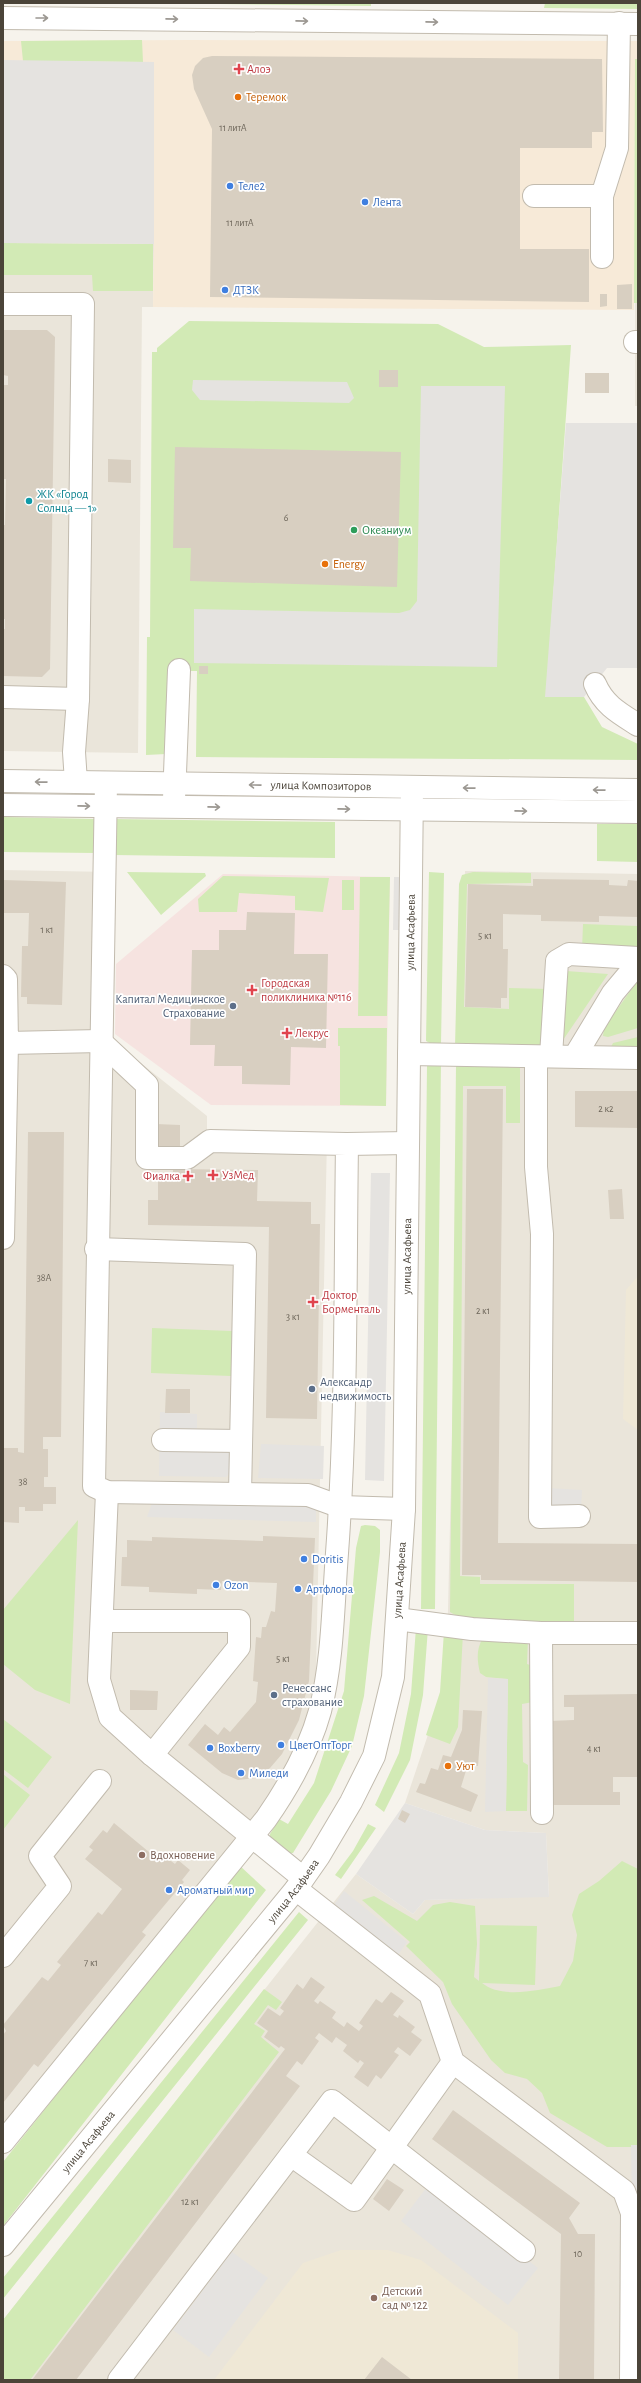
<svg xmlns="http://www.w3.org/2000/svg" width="641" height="2383" font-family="'Alegreya Sans',sans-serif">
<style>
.residential{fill:#eae5da}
.commercial{fill:#f7ead8}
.education{fill:#efe8d6}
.medical{fill:#f6e3e0}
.green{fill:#d2eab5}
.parking{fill:#e5e3e0}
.building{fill:#d8cfc1}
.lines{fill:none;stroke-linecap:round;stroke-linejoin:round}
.minor-casing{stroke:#c2bbae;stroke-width:24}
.minor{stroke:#fff;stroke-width:22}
.oneway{stroke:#9c9892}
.health-dot{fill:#e0444e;stroke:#fff;stroke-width:1.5}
.food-dot{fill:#e8710a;stroke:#fff;stroke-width:1.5}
.shop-dot{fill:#3f7fe0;stroke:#fff;stroke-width:1.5}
.culture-dot{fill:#0f9aa8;stroke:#fff;stroke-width:1.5}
.leisure-dot{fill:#2e9e5b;stroke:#fff;stroke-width:1.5}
.service-dot{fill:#5c6f8a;stroke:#fff;stroke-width:1.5}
.education-dot{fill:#8d6e63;stroke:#fff;stroke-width:1.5}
.labels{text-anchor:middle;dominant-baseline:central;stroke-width:3.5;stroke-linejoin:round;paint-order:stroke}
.number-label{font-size:10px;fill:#6e675b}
.health-label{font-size:12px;fill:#be3a42;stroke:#fff;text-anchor:start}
.food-label{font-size:12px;fill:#c56008;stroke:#fff;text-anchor:start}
.shop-label{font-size:12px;fill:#366cbe;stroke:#fff;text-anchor:start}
.culture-label{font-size:12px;fill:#0d838f;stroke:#fff;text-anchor:start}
.leisure-label{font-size:12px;fill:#27864d;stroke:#fff;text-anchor:start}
.street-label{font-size:12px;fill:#4b4439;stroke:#fff}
.service-label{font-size:12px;fill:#4e5e75;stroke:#fff;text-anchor:start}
.education-label{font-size:12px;fill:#785e54;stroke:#fff;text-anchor:start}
</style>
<rect width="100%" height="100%" fill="#f6f3ec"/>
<path class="residential" d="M 635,105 L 638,105 L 638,406 L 635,406 Z
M 3,243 L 154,244 L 153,307 L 142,307 L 138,753 L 3,751 Z
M 3,870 L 110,872 L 107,1036 L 207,1116 L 207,1134 L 327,1137 L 316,1676 L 302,1737 L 268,1802 L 3,2133 Z
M 465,871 L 638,874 L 638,2380 L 3,2380 L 3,2320 L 356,1874 L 413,1914 L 425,1900 L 549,1896 L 546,1833 L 485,1830 L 405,1803 L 442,1693 L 448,1611 Z"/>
<path class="commercial" d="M 190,40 L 638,41 L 638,105 L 635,106 L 634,310 L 153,307 L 154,244 L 3,243 L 3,41 Z"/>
<path class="education" d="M 638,1276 L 638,1430 L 623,1419 L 626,1290 Z
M 341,2250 L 388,2250 L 421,2260 L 518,2333 L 518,2380 L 214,2380 L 303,2263 Z"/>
<path class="medical" d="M 223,874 L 390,877 L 386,1106 L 211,1105 L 115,1034 L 116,964 Z"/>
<path class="green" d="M 143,3 L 371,3 L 371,6 Z
M 545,3 L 638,3 L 638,9 L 544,8 Z
M 142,40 L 143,62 L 23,61 L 21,41 Z
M 635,59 L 638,59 L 638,303 L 634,303 Z
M 3,243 L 153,244 L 153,291 L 93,291 L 92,275 L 3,275 Z
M 189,321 L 438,324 L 484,347 L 571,345 L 546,697 L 584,697 L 602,727 L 638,744 L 638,760 L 196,757 L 197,671 L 168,671 L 166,754 L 146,755 L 147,637 L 150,637 L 152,352 L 157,352 L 157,348 Z
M 3,817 L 96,819 L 95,853 L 3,852 Z
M 114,819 L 335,822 L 335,858 L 114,855 Z
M 597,824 L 638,824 L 638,862 L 597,861 Z
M 127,872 L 205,873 L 206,876 L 161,915 Z
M 429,872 L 444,873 L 441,1044 L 432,1044 L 426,1041 Z
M 473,872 L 531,873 L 531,883 L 467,884 L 464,1007 L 509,1009 L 509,988 L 549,989 L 545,1046 L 455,1047 L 459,884 L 462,875 Z
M 223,876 L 329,878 L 323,912 L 295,910 L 295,896 L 239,893 L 237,912 L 199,912 L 198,899 Z
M 360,877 L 390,877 L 387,1016 L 358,1016 Z
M 342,880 L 354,880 L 354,910 L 342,910 Z
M 583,924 L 638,926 L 638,952 L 582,950 Z
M 566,971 L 608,974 L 561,1043 Z
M 638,980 L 638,1028 L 608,1037 L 603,1036 L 604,1028 Z
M 338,1028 L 387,1028 L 386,1106 L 340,1105 L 340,1046 L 338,1046 Z
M 638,1037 L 638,1049 L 611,1047 L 613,1043 Z
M 441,1061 L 435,1609 L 421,1609 L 427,1066 L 428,1063 Z
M 456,1065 L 520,1065 L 520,1123 L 506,1123 L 506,1086 L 463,1086 L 460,1576 L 480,1577 L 480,1584 L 574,1584 L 574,1623 L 469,1623 L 450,1612 Z
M 152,1328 L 232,1331 L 231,1376 L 151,1373 Z
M 78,1520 L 70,1704 L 35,1690 L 3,1664 L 3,1610 Z
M 365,1525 L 375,1526 L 380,1530 L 380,1552 L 364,1696 L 352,1746 L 331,1791 L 293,1853 L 289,1853 L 270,1839 L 270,1834 L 279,1819 L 288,1824 L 314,1783 L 344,1691 L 356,1548 L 361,1526 Z
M 416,1628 L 428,1628 L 423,1695 L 410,1760 L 384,1812 L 375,1805 L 399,1753 L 411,1694 Z
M 444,1631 L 463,1633 L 458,1727 L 450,1744 L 426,1735 L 440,1692 Z
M 483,1638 L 528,1639 L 527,1664 L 533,1666 L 533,1702 L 522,1704 L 523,1762 L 528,1765 L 527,1811 L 506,1811 L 508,1679 L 486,1677 L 480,1673 C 477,1660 476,1649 483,1638 Z
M 3,1719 L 52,1757 L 28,1788 L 3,1769 Z
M 3,1774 L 30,1795 L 3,1830 Z
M 368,1824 L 376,1828 L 341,1879 L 335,1875 L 353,1851 Z
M 622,1861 L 638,1869 L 638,2147 L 607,2147 L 550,2113 L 542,2093 L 527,2079 L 505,2073 L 491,2060 L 452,2004 L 443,1982 L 406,1946 L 410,1942 L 362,1900 L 374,1896 L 417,1921 L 433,1905 L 450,1902 L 475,1906 L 477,1944 L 474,1977 L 479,1981 L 480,1925 L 537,1926 L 535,1985 L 482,1983 C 502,1999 537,1990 560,1986 L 573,1961 L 577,1935 L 572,1915 L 579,1894 L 599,1881 Z
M 239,1865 L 266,1890 L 3,2226 L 3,2162 Z
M 299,1912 L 308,1920 L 3,2299 L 3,2278 Z
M 264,1989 L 282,2002 L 276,2010 L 268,2005 L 254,2024 L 265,2031 L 261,2037 L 279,2052 L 30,2380 L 3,2380 L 3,2320 Z"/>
<path class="parking" d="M 3,60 L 154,62 L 154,244 L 3,243 Z
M 193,380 L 347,382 L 354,398 L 349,403 L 200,400 L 192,390 Z
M 421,386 L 505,386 L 497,667 L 194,663 L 194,609 L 399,613 L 410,610 L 417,601 Z
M 566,423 L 638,423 L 638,668 L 607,668 L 584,697 L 545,697 Z
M 394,877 L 403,877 L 402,930 L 393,930 Z
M 371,1173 L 390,1173 L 384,1481 L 365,1480 Z
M 160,1412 L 197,1414 L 197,1441 L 233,1441 L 232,1471 L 226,1477 L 159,1476 Z
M 261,1444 L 324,1446 L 323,1479 L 258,1478 Z
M 548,1488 L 582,1490 L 580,1527 L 546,1525 Z
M 152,1503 L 308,1505 L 316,1507 L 316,1522 L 147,1517 Z
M 488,1678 L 508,1679 L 506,1811 L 485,1812 Z
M 405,1803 L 485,1830 L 546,1833 L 549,1897 L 425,1900 L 413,1914 L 356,1874 Z
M 344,1891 L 407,1942 L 398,1955 L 334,1905 Z
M 631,2145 L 638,2145 L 638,2202 L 632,2202 Z
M 430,2183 L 538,2268 L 508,2305 L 401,2221 Z
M 232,2252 L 268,2278 L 209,2357 L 173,2330 Z"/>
<path class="building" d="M 212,56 L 602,59 L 603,132 L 592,132 L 592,148 L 520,148 L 520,249 L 589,249 L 589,302 L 210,297 L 212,129 L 194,89 L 192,75 L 195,66 L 203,58 Z
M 632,284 L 632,309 L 617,309 L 617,285 Z
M 600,294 L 607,294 L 607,306 L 600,307 Z
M 3,330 L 47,330 L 55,337 L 50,669 L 42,677 L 3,676 L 3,629 L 5,629 L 5,619 L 3,619 L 3,525 L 5,525 L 6,479 L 3,479 L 3,385 L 8,385 L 8,376 L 3,375 Z
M 379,370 L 398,370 L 398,387 L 379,387 Z
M 585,373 L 609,373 L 609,393 L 585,393 Z
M 175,447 L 401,452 L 397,587 L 190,581 L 191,548 L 173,548 Z
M 108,459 L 131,460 L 131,483 L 108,482 Z
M 199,666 L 208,666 L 208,674 L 199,674 Z
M 533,879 L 609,880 L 609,885 L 627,886 L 628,880 L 638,881 L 638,917 L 599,916 L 599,922 L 541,921 L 541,915 L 503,914 L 503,949 L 508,949 L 507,998 L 501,998 L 501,1008 L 465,1007 L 468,884 L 533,886 Z
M 3,880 L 66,882 L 62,1005 L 27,1004 L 27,997 L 21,997 L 22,946 L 28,946 L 29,913 L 3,913 Z
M 247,912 L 295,913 L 294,954 L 328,954 L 326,1048 L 291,1047 L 290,1085 L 242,1084 L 242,1066 L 214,1066 L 215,1045 L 190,1045 L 192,950 L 219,950 L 219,930 L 246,930 Z
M 467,1089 L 503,1089 L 498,1543 L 638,1544 L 638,1582 L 481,1580 L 481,1575 L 462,1575 Z
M 575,1091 L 638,1091 L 638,1128 L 575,1127 Z
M 156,1124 L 180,1125 L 180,1149 L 155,1148 Z
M 28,1132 L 64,1132 L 61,1437 L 43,1437 L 43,1449 L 48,1449 L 48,1477 L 44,1477 L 44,1487 L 56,1487 L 56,1504 L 43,1504 L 43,1511 L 25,1511 L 25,1507 L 19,1507 L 19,1523 L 3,1522 L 3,1448 L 18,1448 L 18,1452 L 24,1453 Z
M 173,1169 L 258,1170 L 257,1201 L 311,1202 L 311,1224 L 320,1224 L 317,1419 L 266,1418 L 269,1227 L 148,1225 L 148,1200 L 158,1200 L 158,1176 L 173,1177 Z
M 622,1189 L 624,1219 L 610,1219 L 608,1190 Z
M 166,1389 L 190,1389 L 190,1413 L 165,1413 Z
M 263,1536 L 315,1538 L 309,1681 L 299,1720 L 282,1754 L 270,1768 L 256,1778 L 238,1780 L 222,1773 L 188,1745 L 205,1724 L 218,1735 L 224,1727 L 230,1732 L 256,1702 L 258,1682 L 253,1681 L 256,1637 L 261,1638 L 262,1627 L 266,1627 L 271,1611 L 275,1612 L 277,1583 L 222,1581 L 221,1590 L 197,1589 L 197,1594 L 149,1592 L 149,1587 L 121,1586 L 122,1557 L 127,1557 L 127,1540 L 152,1541 L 152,1537 L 263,1541 Z
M 130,1690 L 158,1691 L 157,1710 L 130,1710 Z
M 638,1694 L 638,1777 L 613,1777 L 613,1792 L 620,1792 L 620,1805 L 550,1805 L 550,1721 L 574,1720 L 574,1707 L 564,1707 L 564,1695 Z
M 463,1710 L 482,1711 L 478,1766 L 468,1764 L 461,1787 L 478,1795 L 471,1812 L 416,1792 L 420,1783 L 425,1784 L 431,1768 L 438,1770 L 443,1755 L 451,1757 L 462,1730 Z
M 402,1810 L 410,1814 L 405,1823 L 398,1819 Z
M 114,1823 L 155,1857 L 159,1852 L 175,1864 L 178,1860 L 190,1870 L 182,1880 L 184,1882 L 142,1932 L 146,1935 L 38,2067 L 34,2064 L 3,2103 L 3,2035 L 6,2031 L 3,2025 L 42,1977 L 48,1981 L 61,1965 L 57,1962 L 98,1912 L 102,1915 L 122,1889 L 85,1859 L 93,1850 L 89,1847 L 103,1830 L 107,1833 Z
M 311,1977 L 325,1987 L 314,2001 L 318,2004 L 320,2001 L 336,2012 L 332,2018 L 344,2027 L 347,2022 L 359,2031 L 363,2026 L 359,2023 L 376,1999 L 382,2003 L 391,1992 L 404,2001 L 393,2015 L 398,2018 L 399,2015 L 415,2027 L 411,2032 L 422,2040 L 410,2056 L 398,2047 L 394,2052 L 399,2055 L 381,2079 L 376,2075 L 368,2087 L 354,2077 L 364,2063 L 360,2060 L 358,2063 L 343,2051 L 347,2045 L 336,2037 L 332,2043 L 319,2033 L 315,2038 L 319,2041 L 302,2065 L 297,2061 L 286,2076 L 300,2086 L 76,2380 L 32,2380 L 285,2049 L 281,2046 L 279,2048 L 264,2037 L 268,2031 L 257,2023 L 268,2008 L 280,2016 L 284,2011 L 280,2008 L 297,1984 L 303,1989 Z
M 453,2110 L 580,2203 L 569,2218 L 578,2234 L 595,2234 L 594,2380 L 559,2380 L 561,2234 L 432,2139 Z
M 387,2179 L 404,2190 L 389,2211 L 373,2199 Z
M 382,2357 L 412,2380 L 364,2380 Z"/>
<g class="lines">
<g class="minor-casing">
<g id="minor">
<path d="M 3,18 L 638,24"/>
<path d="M 534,196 L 602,196"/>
<path d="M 602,257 L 602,196 L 617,148 L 619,23"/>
<path d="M 3,304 L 83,304 L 78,699 L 74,752 L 76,782"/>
<path d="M 635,342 L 638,342"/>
<path d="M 595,684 C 604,705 619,713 638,725"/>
<path d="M 3,697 L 78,699"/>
<path id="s1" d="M 3,781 L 638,790"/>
<path d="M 106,783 L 94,1486 L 107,1492 L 308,1495 L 341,1507 L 404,1509"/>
<path d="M 174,799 L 179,670"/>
<path d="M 3,805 L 638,812"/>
<path d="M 3,976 L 6,979 L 7,1043 L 100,1041 L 147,1085 L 147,1158 L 187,1158 L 210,1141 L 347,1144 C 345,1280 347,1417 337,1553 C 333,1606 333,1660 320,1711 C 309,1751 289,1786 266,1819 L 3,2142"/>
<path d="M 409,1054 L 638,1058"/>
<path d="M 551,1056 L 557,961 L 569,954 L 638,958"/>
<path d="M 575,1056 L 613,993 L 634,968 L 638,966"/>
<path d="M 536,1057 L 536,1167 L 542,1234 L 540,1517 L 579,1516"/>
<path d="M 347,1144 L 408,1143"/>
<path d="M 3,1238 L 7,1043"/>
<path d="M 96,1249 L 245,1254 L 240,1494"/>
<path d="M 163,1440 L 241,1441"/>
<path d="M 107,1492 L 99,1680 L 110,1717 L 152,1755 L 303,1878"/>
<path d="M 397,1619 L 472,1629 L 541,1633 L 638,1633"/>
<path d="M 102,1621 L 239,1621 L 239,1647 L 152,1755"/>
<path d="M 541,1633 L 542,1813"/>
<path d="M 296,1889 L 430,1994 L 453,2062 L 624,2191 L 632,2213 L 631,2380"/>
<path d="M 3,1956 L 60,1886 L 40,1856 L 100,1781"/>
<path d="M 291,2155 L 354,2200 L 453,2062"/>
<path id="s2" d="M 3,2245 L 296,1889 L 319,1856 L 351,1802 L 374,1756 L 393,1677 L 404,1509 L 412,787"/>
<path d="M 119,2380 L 332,2101 L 524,2251"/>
</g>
</g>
<use href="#minor" class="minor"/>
</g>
<defs><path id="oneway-shaft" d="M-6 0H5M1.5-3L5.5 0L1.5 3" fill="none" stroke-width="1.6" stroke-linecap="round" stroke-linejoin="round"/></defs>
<g class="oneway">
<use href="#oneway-shaft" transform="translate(42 18)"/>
<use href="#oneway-shaft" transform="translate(172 19) rotate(1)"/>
<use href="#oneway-shaft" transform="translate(302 21) rotate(1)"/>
<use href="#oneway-shaft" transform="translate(432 22) rotate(1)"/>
<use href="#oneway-shaft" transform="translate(41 782) rotate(-179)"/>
<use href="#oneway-shaft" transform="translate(255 785) rotate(-179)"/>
<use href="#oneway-shaft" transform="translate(469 788) rotate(-179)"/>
<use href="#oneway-shaft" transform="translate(599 790) rotate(-179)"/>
<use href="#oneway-shaft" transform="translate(84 806) rotate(1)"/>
<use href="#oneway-shaft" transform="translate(214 807) rotate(1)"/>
<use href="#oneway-shaft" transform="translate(344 809) rotate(1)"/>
<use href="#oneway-shaft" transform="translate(521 811) rotate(1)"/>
</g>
<g class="health-dot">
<path d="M237 63h4v4h4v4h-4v4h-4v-4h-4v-4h4z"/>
<path d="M250 984h4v4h4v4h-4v4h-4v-4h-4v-4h4z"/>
<path d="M285 1027h4v4h4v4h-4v4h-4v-4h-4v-4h4z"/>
<path d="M211 1169h4v4h4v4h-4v4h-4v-4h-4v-4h4z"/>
<path d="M186 1170h4v4h4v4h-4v4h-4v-4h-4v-4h4z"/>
<path d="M311 1296h4v4h4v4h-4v4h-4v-4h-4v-4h4z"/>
</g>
<g class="food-dot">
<circle cx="238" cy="97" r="4"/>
<circle cx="325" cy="564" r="4"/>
<circle cx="448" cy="1766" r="4"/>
</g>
<g class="shop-dot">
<circle cx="230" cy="186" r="4"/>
<circle cx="365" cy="202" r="4"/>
<circle cx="225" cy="290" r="4"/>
<circle cx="304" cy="1559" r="4"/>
<circle cx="216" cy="1585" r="4"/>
<circle cx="298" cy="1589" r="4"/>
<circle cx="281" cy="1745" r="4"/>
<circle cx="210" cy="1748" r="4"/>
<circle cx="241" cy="1773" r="4"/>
<circle cx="169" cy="1890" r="4"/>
</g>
<circle class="culture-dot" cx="29" cy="501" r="4"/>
<circle class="leisure-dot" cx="354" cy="530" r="4"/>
<g class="service-dot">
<circle cx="233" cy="1006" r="4"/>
<circle cx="312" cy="1389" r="4"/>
<circle cx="274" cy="1695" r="4"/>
</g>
<g class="education-dot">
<circle cx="142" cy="1855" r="4"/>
<circle cx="374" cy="2298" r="4"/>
</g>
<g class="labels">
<g class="number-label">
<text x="233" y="128">11 литА</text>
<text x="240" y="223">11 литА</text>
<text x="286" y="518">6</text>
<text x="47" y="930">1 к1</text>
<text x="485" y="936">5 к1</text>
<text x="606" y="1109">2 к2</text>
<text x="44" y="1278">38А</text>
<text x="483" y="1311">2 к1</text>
<text x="293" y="1317">3 к1</text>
<text x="23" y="1482">38</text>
<text x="283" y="1659">5 к1</text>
<text x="594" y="1749">4 к1</text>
<text x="91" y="1963">7 к1</text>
<text x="190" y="2202">12 к1</text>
<text x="578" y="2254">10</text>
</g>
<g class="health-label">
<text x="247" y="69">Алоэ</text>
<text x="261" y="983">Городская<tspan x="261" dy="14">поликлиника №116</tspan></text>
<text x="295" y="1033">Лекрус</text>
<text x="222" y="1175">УзМед</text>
<text x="180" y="1176" text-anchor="end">Фиалка</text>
<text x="322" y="1295">Доктор<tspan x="322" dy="14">Борменталь</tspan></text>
</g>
<g class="food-label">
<text x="246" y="97">Теремок</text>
<text x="333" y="564">Energy</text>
<text x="456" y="1766">Уют</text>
</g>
<g class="shop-label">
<text x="238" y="186">Теле2</text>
<text x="373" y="202">Лента</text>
<text x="233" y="290">ДТЗК</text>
<text x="312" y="1559">Doritis</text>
<text x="224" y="1585">Ozon</text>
<text x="306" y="1589">Артфлора</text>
<text x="289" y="1745">ЦветОптТорг</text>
<text x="218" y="1748">Boxberry</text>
<text x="249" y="1773">Миледи</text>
<text x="177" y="1890">Ароматный мир</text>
</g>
<g class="culture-label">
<text x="37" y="494">ЖК «Город<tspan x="37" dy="14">Солнца — 1»</tspan></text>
</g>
<g class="leisure-label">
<text x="362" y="530">Океаниум</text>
</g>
<g class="street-label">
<text stroke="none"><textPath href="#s1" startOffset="318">улица Композиторов</textPath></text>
<text stroke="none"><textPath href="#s2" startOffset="1442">улица Асафьева</textPath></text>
<text stroke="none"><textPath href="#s2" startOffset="1118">улица Асафьева</textPath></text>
<text stroke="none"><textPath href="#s2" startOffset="794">улица Асафьева</textPath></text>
<text stroke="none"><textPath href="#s2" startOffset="458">улица Асафьева</textPath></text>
<text stroke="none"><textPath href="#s2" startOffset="134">улица Асафьева</textPath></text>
</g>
<g class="service-label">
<text x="225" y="999" text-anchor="end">Капитал Медицинское<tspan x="225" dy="14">Страхование</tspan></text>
<text x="320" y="1382">Александр<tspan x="320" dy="14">недвижимость</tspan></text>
<text x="282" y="1688">Ренессанс<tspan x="282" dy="14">страхование</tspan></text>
</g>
<g class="education-label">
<text x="150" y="1855">Вдохновение</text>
<text x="382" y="2291">Детский<tspan x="382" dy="14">сад № 122</tspan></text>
</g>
</g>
<rect width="641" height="2383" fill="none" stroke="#4b4439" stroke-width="8"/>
</svg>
